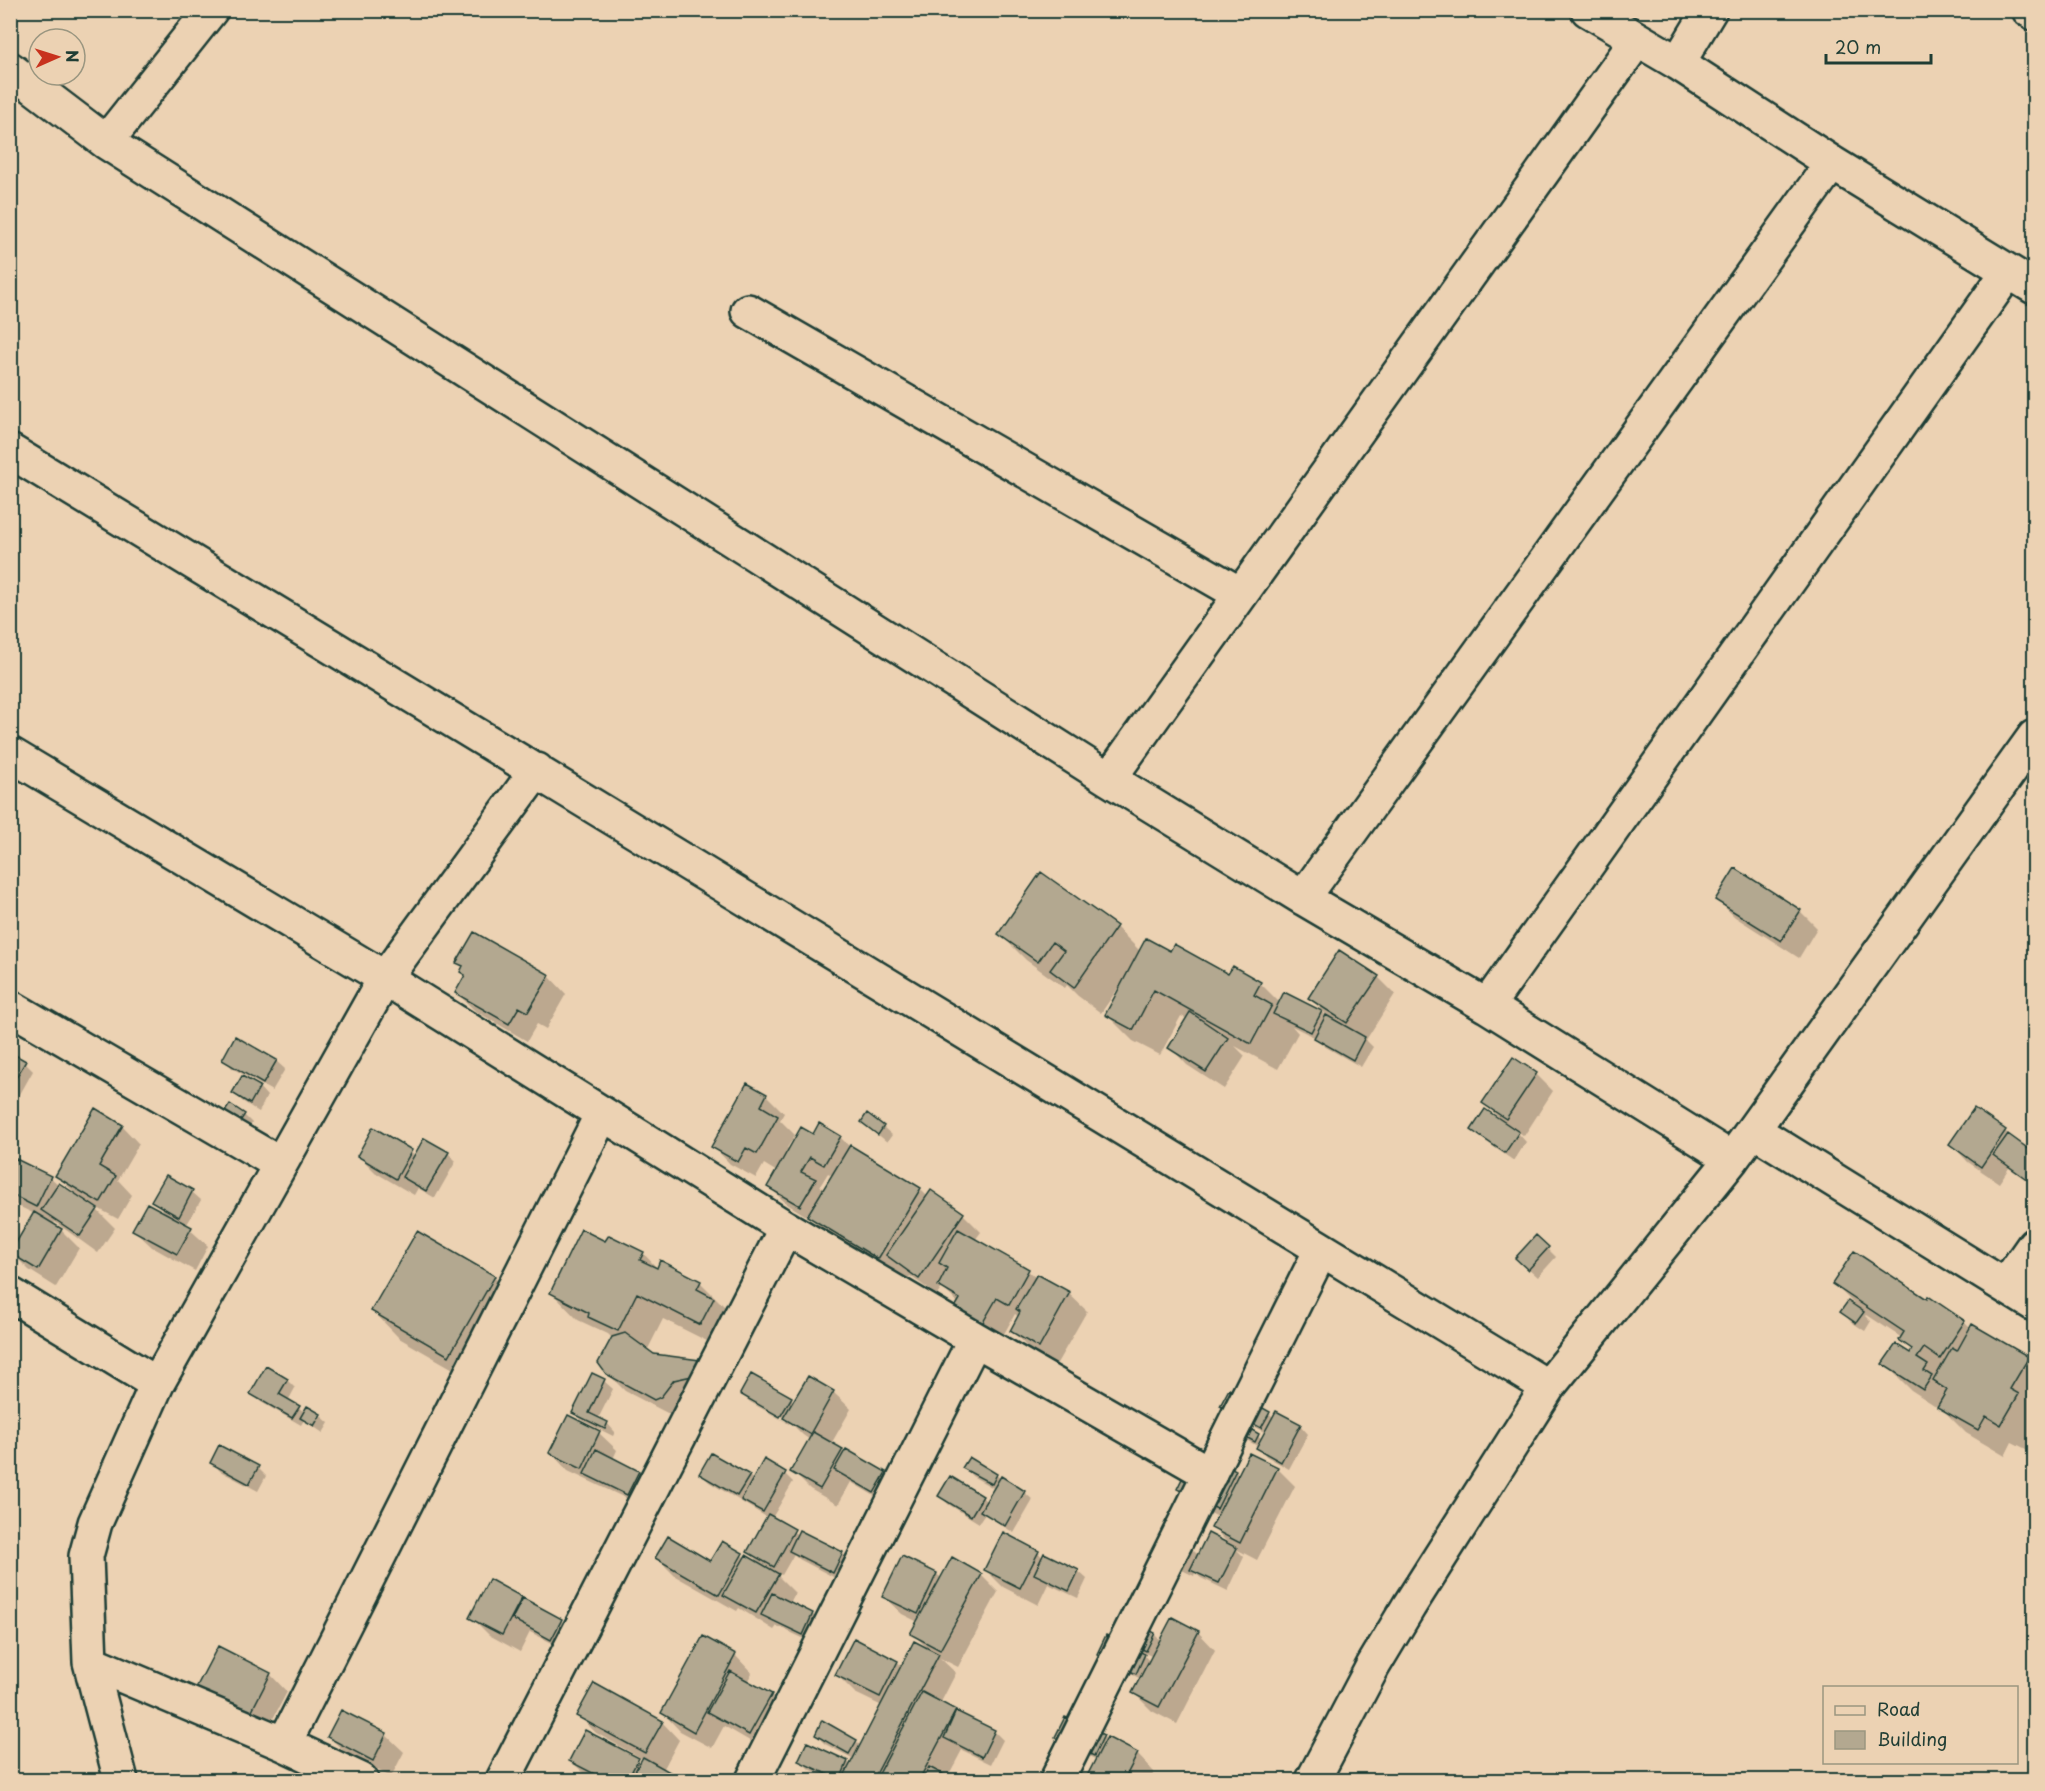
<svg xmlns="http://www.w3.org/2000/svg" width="2045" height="1791" font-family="'Playpen Sans',sans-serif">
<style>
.shadow{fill:#0003;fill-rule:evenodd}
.building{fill:#b3a890;stroke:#1f3d34;stroke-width:1.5}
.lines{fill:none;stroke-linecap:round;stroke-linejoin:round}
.minor-casing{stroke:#1f3d34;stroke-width:38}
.minor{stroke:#ecd2b3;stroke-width:33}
</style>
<rect width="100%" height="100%" fill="#ecd2b3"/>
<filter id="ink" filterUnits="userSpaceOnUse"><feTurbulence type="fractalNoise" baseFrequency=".0167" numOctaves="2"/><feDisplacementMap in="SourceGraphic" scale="12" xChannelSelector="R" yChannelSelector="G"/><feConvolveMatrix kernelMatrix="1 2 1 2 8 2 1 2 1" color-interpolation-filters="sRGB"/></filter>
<g filter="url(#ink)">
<path class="shadow" d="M 1717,900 L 1800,911 L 1817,928 L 1799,958 L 1735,917 Z
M 1116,927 L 1141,952 L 1170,953 L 1229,976 L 1260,983 L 1280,1003 L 1285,994 L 1326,1015 L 1310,997 L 1378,977 L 1395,994 L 1366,1040 L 1373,1047 L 1361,1067 L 1324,1046 L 1316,1038 L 1292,1026 L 1298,1033 L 1278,1069 L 1235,1046 L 1245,1056 L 1224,1089 L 1187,1065 L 1170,1047 L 1188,1019 L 1181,1016 L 1160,1055 L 1133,1041 L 1107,1015 L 1121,988 L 1119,987 L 1101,1013 L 1078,996 L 1067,985 L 1065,988 L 1026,960 L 1000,934 Z
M 458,962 L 549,976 L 566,994 L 546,1029 L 537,1024 L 527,1041 L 474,1010 L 457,993 L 466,976 L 462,972 L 464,968 Z
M 10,1054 L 25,1063 L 33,1071 L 14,1105 L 10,1103 Z
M 224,1059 L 276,1061 L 285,1069 L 272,1091 L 232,1068 Z
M 1536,1074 L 1553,1091 L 1524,1136 L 1519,1132 L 1518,1133 L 1526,1142 L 1514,1161 L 1481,1138 L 1473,1130 L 1501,1120 L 1484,1103 Z
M 259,1087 L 267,1096 L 259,1112 L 242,1101 L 234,1093 Z
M 766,1095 L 784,1113 L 780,1120 L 795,1135 L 787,1148 L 790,1150 L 813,1136 L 840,1137 L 850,1147 L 920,1189 L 928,1197 L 963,1214 L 981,1232 L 975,1240 L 1028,1271 L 1036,1278 L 1069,1294 L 1087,1311 L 1056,1365 L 1029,1349 L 1012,1331 L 1019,1317 L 1015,1314 L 1000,1341 L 942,1288 L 937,1295 L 910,1276 L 905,1285 L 835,1242 L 813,1220 L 787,1204 L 769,1187 L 777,1172 L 764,1164 L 756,1178 L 730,1164 L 713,1146 ZM 828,1173 L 833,1176 L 824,1190 L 820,1186 Z
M 230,1106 L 244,1115 L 252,1123 L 244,1136 Z
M 863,1122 L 883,1127 L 892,1135 L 887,1142 Z
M 122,1126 L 139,1144 L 118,1180 L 132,1195 L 118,1219 L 92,1205 L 115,1228 L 98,1253 L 55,1222 L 53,1225 L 61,1230 L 79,1248 L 56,1287 L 29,1270 L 12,1253 L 35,1214 L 16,1205 L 10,1199 L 10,1163 L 12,1159 L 50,1177 L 59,1185 L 73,1194 L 74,1192 L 57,1176 Z
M 373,1130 L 416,1156 L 448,1153 L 456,1161 L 435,1198 L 418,1188 L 414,1195 L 376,1173 L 358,1155 Z
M 2005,1131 L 2015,1141 L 2034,1155 L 2034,1185 L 2009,1168 L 1999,1183 L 1968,1162 L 1951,1144 Z
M 166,1177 L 192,1192 L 201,1200 L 186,1226 L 208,1246 L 195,1271 L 152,1247 L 134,1230 L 167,1214 L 153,1201 Z
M 1536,1237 L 1556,1257 L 1538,1277 L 1517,1258 Z
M 606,1243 L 643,1253 L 658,1269 L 700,1282 L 727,1309 L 727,1351 L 663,1319 L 647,1351 L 653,1355 L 707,1368 L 724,1385 L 718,1392 L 673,1416 L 625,1391 L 607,1373 L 613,1339 L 608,1334 L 578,1320 L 552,1293 Z
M 494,1277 L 520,1304 L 476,1382 L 399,1338 L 373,1311 Z
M 1834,1284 L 1927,1301 L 1964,1322 L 1971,1329 L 2028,1358 L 2034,1364 L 2034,1440 L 2028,1450 L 2012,1442 L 2005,1456 L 1966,1433 L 1945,1412 L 1911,1390 L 1884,1363 L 1910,1355 L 1913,1351 L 1901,1340 L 1902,1338 L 1867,1315 L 1866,1316 L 1871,1321 L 1865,1331 L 1850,1321 L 1842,1312 L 1858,1308 Z
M 287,1380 L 295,1388 L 288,1401 L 305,1412 L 320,1415 L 329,1423 L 323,1433 L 304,1420 L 301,1425 L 261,1402 L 252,1394 Z
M 604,1381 L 613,1389 L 598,1419 L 607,1423 L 615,1432 L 613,1436 L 583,1421 L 574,1413 Z
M 833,1392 L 851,1409 L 831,1444 L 845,1453 L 847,1451 L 885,1473 L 894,1482 L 883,1501 L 851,1482 L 838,1505 L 810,1489 L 792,1471 L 810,1440 L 803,1435 L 790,1422 L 789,1424 L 750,1402 L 742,1394 L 791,1398 L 794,1402 ZM 750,1398 L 787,1419 L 786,1422 L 750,1401 Z
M 1269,1413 L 1274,1418 L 1300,1425 L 1308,1434 L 1289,1469 L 1266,1456 L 1259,1447 L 1241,1437 L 1236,1422 L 1263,1439 L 1266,1433 L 1230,1414 Z
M 569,1417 L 599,1433 L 617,1450 L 613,1459 L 638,1472 L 646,1481 L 636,1503 L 568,1471 L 551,1453 Z
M 1197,1452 L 1235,1472 L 1239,1475 L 1277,1468 L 1295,1486 L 1257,1560 L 1236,1549 L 1244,1557 L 1228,1591 L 1201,1578 L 1195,1573 L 1194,1576 L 1162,1560 L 1162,1535 L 1194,1551 L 1199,1556 L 1230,1545 L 1213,1528 L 1218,1517 L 1197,1506 Z
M 212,1462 L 258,1468 L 266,1476 L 258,1491 L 220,1471 Z
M 964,1467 L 996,1475 L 1001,1479 L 1024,1492 L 1033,1500 L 1014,1533 L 985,1514 L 979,1523 L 948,1504 L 940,1495 L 982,1497 L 987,1502 L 995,1489 L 972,1476 Z
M 701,1474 L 749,1476 L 754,1480 L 785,1474 L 793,1482 L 772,1518 L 798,1535 L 842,1553 L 851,1561 L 841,1581 L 799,1559 L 794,1554 L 782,1575 L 773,1571 L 795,1593 L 790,1603 L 812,1614 L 821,1622 L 811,1642 L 777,1626 L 774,1630 L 739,1608 L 737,1611 L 675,1576 L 657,1558 L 710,1563 L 722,1543 L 746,1558 L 761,1564 L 749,1552 L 768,1518 L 709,1482 Z
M 1038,1552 L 1043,1558 L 1078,1571 L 1087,1579 L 1078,1598 L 1048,1584 L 1038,1605 L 1003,1587 L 986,1570 Z
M 937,1574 L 942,1579 L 981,1575 L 998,1592 L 958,1667 L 940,1658 L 956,1673 L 940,1704 L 994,1731 L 1003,1740 L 991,1764 L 962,1750 L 947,1778 L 951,1780 L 833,1780 L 809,1769 L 800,1760 L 808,1744 L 848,1762 L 851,1766 L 854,1759 L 825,1744 L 816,1735 L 856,1741 L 861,1746 L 882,1706 L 855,1693 L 837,1675 L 898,1662 L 902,1667 L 929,1650 L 912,1633 L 918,1622 L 902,1614 L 884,1597 Z
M 521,1598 L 561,1620 L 570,1629 L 560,1647 L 530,1632 L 520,1652 L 489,1635 L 471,1617 Z
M 1198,1632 L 1215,1650 L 1177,1724 L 1152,1711 L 1134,1693 L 1141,1679 L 1107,1662 L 1135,1651 L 1154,1634 L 1161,1641 ZM 1141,1651 L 1153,1657 L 1150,1662 L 1141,1652 Z
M 735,1655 L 752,1673 L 747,1682 L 771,1695 L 788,1713 L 767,1751 L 724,1726 L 712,1748 L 680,1731 L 663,1713 Z
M 270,1674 L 287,1692 L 266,1732 L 215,1706 L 198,1688 Z
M 578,1715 L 662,1722 L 679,1740 L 663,1770 L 679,1780 L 593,1780 L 589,1778 L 571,1761 L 638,1760 L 641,1763 L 643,1759 L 596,1733 Z
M 386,1735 L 404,1752 L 391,1777 L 347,1754 L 329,1737 Z
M 1103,1736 L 1107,1741 L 1137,1754 L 1154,1772 L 1150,1780 L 1096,1780 L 1089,1774 L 1097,1760 L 1066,1745 Z"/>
<path class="building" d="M 1735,868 L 1801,910 L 1781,941 L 1715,900 Z
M 1041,872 L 1117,926 L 1074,988 L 1050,970 L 1064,951 L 1052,942 L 1038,962 L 998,934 Z
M 474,932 L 550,975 L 528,1012 L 519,1007 L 509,1024 L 455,993 L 465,975 L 460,972 L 463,966 L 456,963 Z
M 1146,938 L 1170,951 L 1174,944 L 1228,974 L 1233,966 L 1261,982 L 1254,995 L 1272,1005 L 1251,1044 L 1154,990 L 1133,1030 L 1105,1015 Z
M 1339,950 L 1379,976 L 1347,1023 L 1308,998 Z
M 1284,992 L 1322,1011 L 1311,1032 L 1273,1014 Z
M 1190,1012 L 1228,1038 L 1206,1072 L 1168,1048 Z
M 1326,1015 L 1365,1037 L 1353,1060 L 1314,1038 Z
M 235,1036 L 277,1060 L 263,1084 L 222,1060 Z
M 10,1052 L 26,1061 L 10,1088 Z
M 1513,1057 L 1537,1073 L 1506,1119 L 1482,1103 Z
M 242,1076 L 260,1086 L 250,1104 L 232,1093 Z
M 747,1083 L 767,1094 L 761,1106 L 778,1116 L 757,1154 L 746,1148 L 738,1162 L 711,1147 Z
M 230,1104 L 245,1114 L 235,1129 L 220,1119 Z
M 95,1108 L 123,1125 L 99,1166 L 116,1176 L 100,1203 L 55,1176 Z
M 1974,1108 L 2006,1130 L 1981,1167 L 1949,1144 Z
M 1485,1109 L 1519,1132 L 1505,1153 L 1471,1130 Z
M 867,1113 L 884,1126 L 878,1135 L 861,1122 Z
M 819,1123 L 841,1136 L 824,1165 L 810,1157 L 801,1172 L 816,1179 L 800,1206 L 767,1187 L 801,1127 L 813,1134 Z
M 373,1127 L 412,1150 L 396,1179 L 357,1156 Z
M 2008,1134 L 2034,1153 L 2034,1179 L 2032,1183 L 1993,1155 Z
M 424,1138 L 449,1152 L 426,1191 L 402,1177 Z
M 850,1145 L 921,1188 L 878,1259 L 807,1216 Z
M 12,1157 L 51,1176 L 36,1207 L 10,1194 Z
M 166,1175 L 193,1190 L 179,1217 L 151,1201 Z
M 59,1183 L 98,1209 L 80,1236 L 41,1210 Z
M 931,1190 L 964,1213 L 919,1279 L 886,1255 Z
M 147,1203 L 192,1227 L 177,1254 L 132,1230 Z
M 34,1212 L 62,1229 L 38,1270 L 10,1253 Z
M 581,1229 L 605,1241 L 609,1235 L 644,1252 L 640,1260 L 657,1268 L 660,1260 L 701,1281 L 697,1289 L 714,1298 L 700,1325 L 637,1293 L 618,1331 L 588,1317 L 589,1313 L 550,1293 Z
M 958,1229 L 1029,1269 L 1009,1305 L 997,1298 L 982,1324 L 954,1309 L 960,1299 L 938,1286 L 947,1268 L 939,1263 Z
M 417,1231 L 495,1276 L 449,1356 L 371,1311 Z
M 1536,1235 L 1549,1247 L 1528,1270 L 1515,1258 Z
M 1854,1251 L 1927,1299 L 1928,1296 L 1965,1321 L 1940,1359 L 1924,1348 L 1917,1358 L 1928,1365 L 1924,1371 L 1932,1376 L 1923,1390 L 1882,1364 L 1896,1344 L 1910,1353 L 1912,1349 L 1899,1340 L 1904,1332 L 1832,1284 Z
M 1037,1274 L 1070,1292 L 1039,1348 L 1010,1331 L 1020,1312 L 1016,1309 Z
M 1848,1301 L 1864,1312 L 1856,1323 L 1840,1312 Z
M 1972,1324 L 2029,1357 L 2010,1389 L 2019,1394 L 2001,1425 L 1986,1416 L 1978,1430 L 1937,1407 L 1947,1390 L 1933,1381 L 1952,1348 L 1957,1351 Z
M 625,1333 L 654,1354 L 700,1360 L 708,1367 L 701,1374 L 674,1380 L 661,1397 L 654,1400 L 606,1374 L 598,1363 L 612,1337 Z
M 266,1366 L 288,1379 L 279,1394 L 300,1406 L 292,1418 L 250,1394 Z
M 592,1373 L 605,1379 L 589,1413 L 608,1422 L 605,1429 L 572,1413 Z
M 751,1374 L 792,1397 L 780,1417 L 740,1394 Z
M 808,1376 L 834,1391 L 810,1434 L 783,1418 Z
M 1229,1389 L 1270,1412 L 1261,1428 L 1220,1406 Z
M 307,1406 L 321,1414 L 314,1426 L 300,1418 Z
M 1276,1411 L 1301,1424 L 1281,1462 L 1256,1448 Z
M 568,1415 L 600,1431 L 582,1469 L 549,1453 Z
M 1235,1420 L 1259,1434 L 1255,1442 L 1231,1429 Z
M 813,1432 L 843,1449 L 820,1489 L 790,1472 Z
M 219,1445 L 259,1466 L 249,1484 L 210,1463 Z
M 596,1449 L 639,1471 L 627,1495 L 584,1474 Z
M 846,1449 L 886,1472 L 874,1493 L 834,1470 Z
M 1196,1450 L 1236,1470 L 1217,1509 L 1177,1489 Z
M 711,1453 L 750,1475 L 737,1496 L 699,1474 Z
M 1249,1453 L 1278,1467 L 1240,1543 L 1211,1528 Z
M 969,1457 L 997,1474 L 992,1484 L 962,1468 Z
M 764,1459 L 786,1472 L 763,1512 L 741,1500 Z
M 950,1476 L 983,1496 L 971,1516 L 938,1496 Z
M 1001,1476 L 1025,1491 L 1005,1526 L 980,1511 Z
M 768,1514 L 795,1529 L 774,1567 L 747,1552 Z
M 799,1530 L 843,1552 L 833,1573 L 789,1551 Z
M 1003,1532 L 1039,1551 L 1020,1588 L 984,1570 Z
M 1208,1533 L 1237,1548 L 1219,1583 L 1190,1570 Z
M 668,1536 L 710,1561 L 722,1541 L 743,1553 L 719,1595 L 655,1558 Z
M 1044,1553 L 1079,1570 L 1069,1591 L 1034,1574 Z
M 746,1555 L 779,1574 L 756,1613 L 723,1595 Z
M 902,1556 L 937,1573 L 918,1614 L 882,1597 Z
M 952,1557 L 982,1574 L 940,1650 L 910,1634 Z
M 489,1579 L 522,1597 L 502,1635 L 469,1618 Z
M 772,1593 L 813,1613 L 803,1635 L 761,1615 Z
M 523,1598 L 562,1619 L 551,1640 L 512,1619 Z
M 1122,1616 L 1155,1633 L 1146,1651 L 1113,1634 Z
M 1172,1617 L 1199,1631 L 1159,1707 L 1132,1693 Z
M 1106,1635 L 1145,1654 L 1136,1674 L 1097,1654 Z
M 703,1636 L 736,1654 L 694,1732 L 661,1713 Z
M 854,1638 L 898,1661 L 880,1697 L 835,1675 Z
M 914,1641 L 939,1654 L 873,1780 L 842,1780 Z
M 218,1646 L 271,1673 L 249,1716 L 196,1688 Z
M 730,1671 L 772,1694 L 749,1735 L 707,1712 Z
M 594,1683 L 663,1721 L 645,1753 L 576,1716 Z
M 922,1692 L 956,1710 L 919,1780 L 887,1780 L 878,1776 Z
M 341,1710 L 387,1733 L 373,1761 L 327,1737 Z
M 956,1711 L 995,1730 L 982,1757 L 944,1738 Z
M 1065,1717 L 1104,1735 L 1094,1756 L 1055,1737 Z
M 822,1720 L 857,1740 L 849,1754 L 815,1735 Z
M 585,1730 L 639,1758 L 627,1780 L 606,1780 L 569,1761 Z
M 1107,1737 L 1138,1753 L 1124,1780 L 1100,1780 L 1088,1774 Z
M 807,1742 L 848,1761 L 840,1780 L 798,1761 Z
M 643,1757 L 677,1776 L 675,1780 L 630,1780 Z
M 929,1767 L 954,1780 L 922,1780 Z"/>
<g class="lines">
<g class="minor-casing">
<path id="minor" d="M 1588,10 L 1678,63 L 1832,163 L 2034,287
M 2029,10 L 2034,13
M 1678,63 L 1710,10
M 10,69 L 106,142 L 1109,779 L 1303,898 L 1487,1006 L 1732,1159
M 106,142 L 211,10
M 748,311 L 1240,594
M 10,451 L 1548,1387
M 10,754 L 385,978 L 786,1228 L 975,1339 L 1210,1474
M 1109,779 L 1637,40
M 1303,898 L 1832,163
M 1487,1006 L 2008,272
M 10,1007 L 280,1164
M 1753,1130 L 2034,1304
M 2006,1285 L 2034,1245
M 10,1294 L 157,1384
M 90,1662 L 284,1744 L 361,1780
M 284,1744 L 602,1114
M 121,1780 L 90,1662 L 86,1556 L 95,1523 L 157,1384 L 385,978 L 537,770
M 503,1780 L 786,1228
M 753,1780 L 975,1339
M 1057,1780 L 1321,1250
M 1313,1780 L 1373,1666 L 1409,1606 L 1548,1387 L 1732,1159 L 2034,737"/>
</g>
<use href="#minor" class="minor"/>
</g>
</g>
<rect width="2045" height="1791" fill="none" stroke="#ecd2b3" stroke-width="36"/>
<rect x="18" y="18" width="2009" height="1755" fill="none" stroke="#1f3d34" stroke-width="2" filter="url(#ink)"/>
<rect x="1823" y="1686" width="195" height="78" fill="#ecd2b3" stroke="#9a9680" stroke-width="1.5"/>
<rect x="1835" y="1706" width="30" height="9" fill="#ecd2b3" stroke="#9a9680" stroke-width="1.5"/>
<text x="1877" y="1716" font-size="18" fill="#1f3d34">Road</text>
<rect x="1835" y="1731" width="30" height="18" fill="#b3a890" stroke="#9a9680" stroke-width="1.5"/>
<text x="1877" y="1746" font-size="18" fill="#1f3d34">Building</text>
<g transform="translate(57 57) rotate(87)"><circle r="28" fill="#ecd2b3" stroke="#9a9680" stroke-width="1.5"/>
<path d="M0-4.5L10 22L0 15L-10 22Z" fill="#c8321e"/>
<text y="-9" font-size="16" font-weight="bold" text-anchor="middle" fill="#1f3d34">N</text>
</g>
<path d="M1826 54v9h105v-9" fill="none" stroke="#1f3d34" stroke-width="3"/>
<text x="1835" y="54" font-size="18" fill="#1f3d34" stroke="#ecd2b3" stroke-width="4.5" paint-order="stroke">20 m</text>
</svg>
